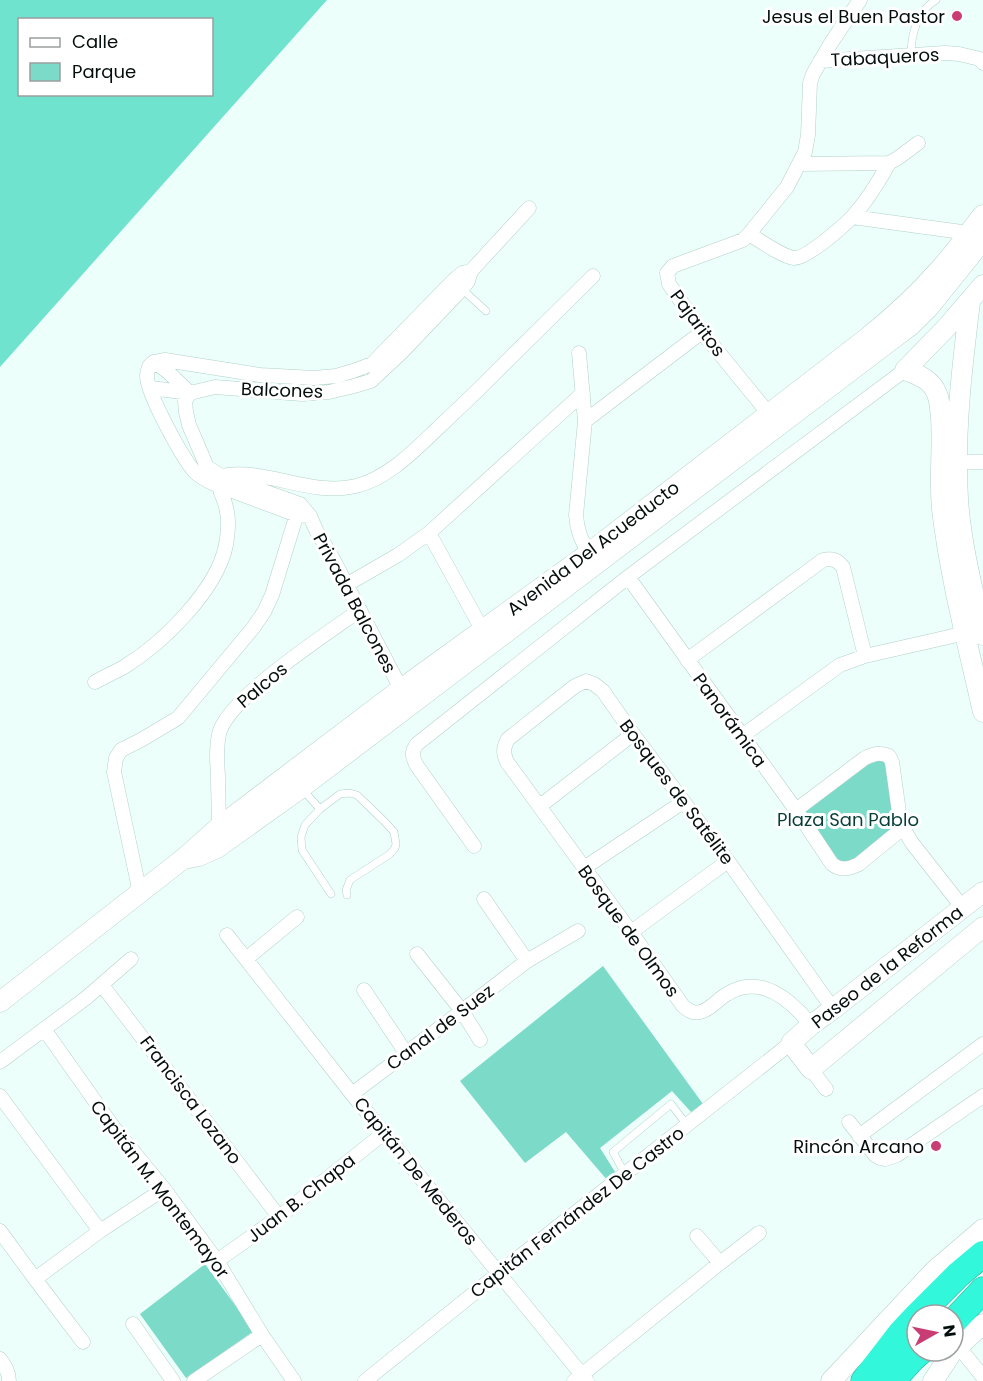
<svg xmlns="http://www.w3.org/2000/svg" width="983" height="1381" font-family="Poppins,sans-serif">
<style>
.green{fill:#7cdac8}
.forest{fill:#6fe3ce;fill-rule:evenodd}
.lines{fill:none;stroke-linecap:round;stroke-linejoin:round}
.lane-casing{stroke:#b2d1ca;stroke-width:8}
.street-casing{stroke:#b2d1ca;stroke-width:15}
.secondary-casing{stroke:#b2d1ca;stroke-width:21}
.highway-casing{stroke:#22a593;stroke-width:27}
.lane{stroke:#fff;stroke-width:7}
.street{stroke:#fff;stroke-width:14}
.secondary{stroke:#fff;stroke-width:20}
.highway{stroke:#32f7db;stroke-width:26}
.poi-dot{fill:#c83d74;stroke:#fff;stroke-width:2}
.labels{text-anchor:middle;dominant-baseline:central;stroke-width:6;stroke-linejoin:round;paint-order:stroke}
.poi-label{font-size:18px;fill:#040e0c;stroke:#fff;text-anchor:end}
.street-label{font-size:18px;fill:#040e0c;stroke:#fff}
.park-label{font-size:18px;fill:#063e36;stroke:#fff}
</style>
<rect width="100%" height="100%" fill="#ecfffa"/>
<path class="green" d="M 889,756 L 895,825 L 864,860 L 832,864 L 796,810 L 865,758 Z
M 603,966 L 703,1104 L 691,1112 L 672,1091 L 600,1148 L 617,1175 L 608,1181 L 566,1132 L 525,1163 L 460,1081 Z
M 205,1264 L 254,1331 L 186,1378 L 140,1314 Z"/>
<path class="forest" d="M 0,0 L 327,0 L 0,367 ZM 20,20 L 212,20 L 212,94 L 20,94 Z"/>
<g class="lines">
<g class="lane-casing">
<path id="lane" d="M 911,55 C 911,35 917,11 936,0
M 462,289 L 486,311
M 303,790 L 320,809 L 340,794 L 350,793 L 357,795 L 385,822 L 394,832 L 396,844 L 395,848 L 390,854 L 350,880 L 346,890 L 347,895
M 320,809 L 305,825 L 301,837 L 302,850 L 331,894
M 625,1174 L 613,1152 L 671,1104 L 687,1125"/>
</g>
<g class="street-casing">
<path id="street" d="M 820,61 L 945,53 L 959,54 L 980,59 L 983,63
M 799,164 L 889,163 L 898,158 L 918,143
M 852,217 L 969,233
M 749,234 C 759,240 783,257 794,258 C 806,259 844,226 853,216 C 867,201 879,181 889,163
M 579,353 L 585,421 L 576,515 C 577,530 581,540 589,553
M 154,362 L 167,371 L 190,393 L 185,401 L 186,412 L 189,425 L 207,467 L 221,476 L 300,504 L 310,516 L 316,530 L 332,557 L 401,689
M 151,388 L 190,393 L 215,387 L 302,394 L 329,392 L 354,386 L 371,381 L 402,352 L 462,289 L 468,281 L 471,271 L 529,208
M 769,414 L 702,332 L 669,284 L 667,273 L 673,266 L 743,240 L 749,234 L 787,187 L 805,152 L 808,135 L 810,83 L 813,74 L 831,43 L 860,0
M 585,421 L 702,332
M 957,462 L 983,462
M 310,516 L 297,515 L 219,486 C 210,482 202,479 195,472 C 183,459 147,394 147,376 C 147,373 148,370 149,367 C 152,361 159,361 165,360 L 260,375 L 314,378 L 336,376 L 353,371 L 372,364 L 453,281 L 462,273 L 471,271
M 429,533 L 483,631
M 628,577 L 796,810 L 832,864 C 841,871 849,869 859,864 L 903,828
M 346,585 L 398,555 L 429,533 L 583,393
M 687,660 L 823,560 C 833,558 837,560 843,567 L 865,656
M 95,682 C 104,677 115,672 124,667 C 163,643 217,590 226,545 C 228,534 229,518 226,507 C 223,493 217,493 221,476 C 266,467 309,497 356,486 C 387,479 415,450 437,429 C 455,412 472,396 490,378 C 524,344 559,310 593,276
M 742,736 L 840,665 L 865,656 L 966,633
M 540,806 L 633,734
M 796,810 L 865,758 C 874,754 879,752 889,756 L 892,762 L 899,812 L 903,828 L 912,843 L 963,908
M 219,827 C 219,810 218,793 218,776 C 217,762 216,748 219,734 C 227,698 328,633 360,610
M 474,846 L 417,766 C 412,757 411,752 417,744 L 628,577 L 905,370
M 584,868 L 683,802
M 140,893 L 114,772 L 116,758 L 121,750 L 141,740 L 178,718 L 253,628 L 264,612 L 272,595 L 300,504
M 484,899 L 527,961
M 631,932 L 728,861
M 227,935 L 352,1094 L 587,1381
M 417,954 L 462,1011 L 480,1040
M 246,959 L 297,917
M 102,985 L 279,1217
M 364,990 L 406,1053
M 811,1025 C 791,1000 760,973 727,994 C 718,999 710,1010 700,1012 C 693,1014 688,1010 683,1006 L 631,932 L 507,762 C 503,753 503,748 508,739 L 575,686 L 586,681 L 594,684 L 603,691 L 633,734 L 728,861 L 833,1009
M 44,1029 L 114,1128 L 164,1189 L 217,1261 L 262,1335 L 294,1381
M 0,1062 L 86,998 L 131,959
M 811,1069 L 826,1089
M 352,1094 L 462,1011 L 527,961 L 578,931
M 0,1096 L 100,1231
M 849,1122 L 875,1155 L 880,1158 L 885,1159 L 897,1155 L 983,1096
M 859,1136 L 983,1044
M 0,1231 L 35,1279 L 83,1342
M 697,1236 L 720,1263
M 217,1261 L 279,1217 L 384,1133
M 35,1279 L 100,1231 L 164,1189
M 133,1324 L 173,1381
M 958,1346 L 983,1377
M 0,1359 C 5,1366 9,1372 9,1381
M 194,1381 L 262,1335
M 365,1381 L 499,1273 L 791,1043
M 574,1381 L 720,1263 L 759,1233"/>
</g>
<g class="secondary-casing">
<path id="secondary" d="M 983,285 L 946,328 L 905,370 C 919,375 932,380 937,394 C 940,401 940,410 941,417 C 943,448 939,479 942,509 C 950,578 968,645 983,712
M 970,302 C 962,367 954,433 958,499 C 961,545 973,590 983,635
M 189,858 L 199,856 L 217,848 L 301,788 L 894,338 L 910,326 L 930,306 L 983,240
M 983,892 L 833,1009 L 811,1025 L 791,1043 L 811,1069 L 983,927
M 0,1002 L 183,859 L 219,827 L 401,689 L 589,553 L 867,338 C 893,317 917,295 939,270 C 955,253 968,233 983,215
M 953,1351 L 983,1324
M 831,1381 L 935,1270 L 983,1229
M 933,1381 L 953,1351"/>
</g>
<g class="highway-casing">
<path id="highway" d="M 918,1315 L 958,1275 L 983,1254
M 953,1322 L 983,1290
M 864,1381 L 901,1333 L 917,1316
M 892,1381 L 913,1358 L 921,1351"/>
</g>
<use href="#lane" class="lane"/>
<use href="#street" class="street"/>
<use href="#secondary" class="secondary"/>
<use href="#highway" class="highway"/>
</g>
<g class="poi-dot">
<circle cx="957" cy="16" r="6"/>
<circle cx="936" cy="1146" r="6"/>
</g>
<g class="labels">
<g class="poi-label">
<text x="945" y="16">Jesus el Buen Pastor</text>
<text x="924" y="1146">Rincón Arcano</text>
</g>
<g class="street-label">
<text transform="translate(885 57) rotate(-3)">Tabaqueros</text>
<text transform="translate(698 323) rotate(53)">Pajaritos</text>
<text transform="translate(282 390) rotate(2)">Balcones</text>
<text transform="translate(593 548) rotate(-37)">Avenida Del Acueducto</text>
<text transform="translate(355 603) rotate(62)">Privada Balcones</text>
<text transform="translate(262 685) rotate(-40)">Palcos</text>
<text transform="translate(730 720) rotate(54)">Panorámica</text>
<text transform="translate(677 792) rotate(53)">Bosques de Satélite</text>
<text transform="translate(629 931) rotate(54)">Bosque de Olmos</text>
<text transform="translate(887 967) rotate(-38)">Paseo de la Reforma</text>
<text transform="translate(440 1027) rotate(-37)">Canal de Suez</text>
<text transform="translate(191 1100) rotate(53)">Francisca Lozano</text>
<text transform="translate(416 1171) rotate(51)">Capitán De Mederos</text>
<text transform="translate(160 1189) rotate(53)">Capitán M. Montemayor</text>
<text transform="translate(301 1198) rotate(-38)">Juan B. Chapa</text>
<text transform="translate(577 1212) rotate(-38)">Capitán Fernández De Castro</text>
</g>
<g class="park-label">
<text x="848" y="819">Plaza San Pablo</text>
</g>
</g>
<rect x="18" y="18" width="195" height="78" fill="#ffffff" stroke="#9b9f9e" stroke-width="1.5"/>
<rect x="30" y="38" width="30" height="9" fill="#ffffff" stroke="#9b9f9e" stroke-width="1.5"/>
<text x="72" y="48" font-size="18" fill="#040e0c">Calle</text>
<rect x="30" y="63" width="30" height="18" fill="#7cdac8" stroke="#9b9f9e" stroke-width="1.5"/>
<text x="72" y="78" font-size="18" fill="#040e0c">Parque</text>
<g transform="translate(935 1333) rotate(81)"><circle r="28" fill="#ffffff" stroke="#9b9f9e" stroke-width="1.5"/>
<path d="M0-4.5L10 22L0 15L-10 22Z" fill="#c83d74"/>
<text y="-9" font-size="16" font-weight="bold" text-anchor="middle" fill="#040e0c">N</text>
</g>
</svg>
